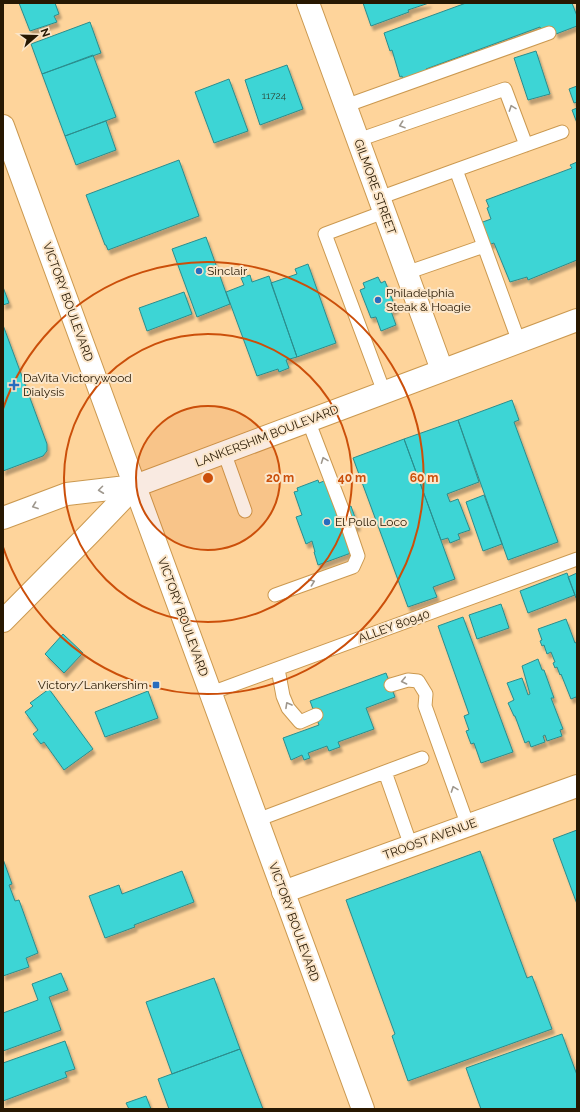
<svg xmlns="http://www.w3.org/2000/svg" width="580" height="1112" font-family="Raleway,sans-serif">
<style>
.building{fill:#3cd5d5;stroke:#2c8d8d;filter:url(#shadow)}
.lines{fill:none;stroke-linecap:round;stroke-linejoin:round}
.service-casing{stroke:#cb9950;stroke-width:15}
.minor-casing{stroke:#cb9950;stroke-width:24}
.secondary-casing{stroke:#cb9950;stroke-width:24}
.primary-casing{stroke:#cb9950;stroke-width:24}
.service{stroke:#fff;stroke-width:13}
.minor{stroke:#fff;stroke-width:22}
.secondary{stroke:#fff;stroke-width:22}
.primary{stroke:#fff;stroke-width:22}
.oneway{stroke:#9e978d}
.ring{fill:none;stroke:#cb4f0a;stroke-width:2}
.poi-dot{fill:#286dbe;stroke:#fbe6ca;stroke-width:1.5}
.labels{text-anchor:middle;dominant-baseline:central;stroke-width:4;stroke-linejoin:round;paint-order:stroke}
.number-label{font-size:10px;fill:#2c4737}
.street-label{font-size:12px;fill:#271802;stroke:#fbe6ca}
.poi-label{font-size:12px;fill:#271802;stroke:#fbe6ca;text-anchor:start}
.centre{fill:#cb4f0a;stroke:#fbe6ca;stroke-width:2}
.ring-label{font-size:12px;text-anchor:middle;font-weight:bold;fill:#cb4f0a;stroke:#fbe6ca;stroke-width:4;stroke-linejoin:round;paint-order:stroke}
</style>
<defs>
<filter id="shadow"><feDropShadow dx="2.5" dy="4.5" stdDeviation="1" flood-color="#0004"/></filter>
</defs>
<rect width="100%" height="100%" fill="#fed49b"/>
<path class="building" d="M 19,3 L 55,3 L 59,14 L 54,16 L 57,22 L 30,31 Z
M 363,3 L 429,3 L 408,10 L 409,12 L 371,26 Z
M 466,3 L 572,3 L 577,16 L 577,26 L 556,34 L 553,27 L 542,31 L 540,27 L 426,69 L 427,72 L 403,81 L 402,76 L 400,77 L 392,50 L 390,51 L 384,33 Z
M 90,22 L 101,53 L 42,74 L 31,44 Z
M 536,51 L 550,94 L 528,100 L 514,58 Z
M 93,55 L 116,117 L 65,136 L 42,74 Z
M 287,65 L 303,109 L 260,125 L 245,80 Z
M 229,79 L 248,131 L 214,143 L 195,92 Z
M 577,86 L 577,102 L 574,103 L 569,89 Z
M 577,108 L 577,123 L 572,110 Z
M 106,121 L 116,150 L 76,165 L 65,136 Z
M 179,160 L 199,216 L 108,250 L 106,245 L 105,245 L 86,195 Z
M 577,162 L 577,260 L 528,280 L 527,277 L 510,282 L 494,243 L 488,245 L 480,223 L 491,219 L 487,208 L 489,207 L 486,200 L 572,168 L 570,165 Z
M 206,237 L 230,304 L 197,317 L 172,249 Z
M 308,264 L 336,343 L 297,357 L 271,283 L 297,274 L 295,269 Z
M 250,275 L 252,282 L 269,276 L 297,357 L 286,360 L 289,368 L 279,372 L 278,369 L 257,376 L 226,292 L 244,285 L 241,278 Z
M 378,277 L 381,283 L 385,281 L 396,309 L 391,311 L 396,325 L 381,331 L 376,317 L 371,318 L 360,290 L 365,288 L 363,283 Z
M 3,287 L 9,303 L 3,305 Z
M 184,292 L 192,314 L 147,331 L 139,308 Z
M 3,325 L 47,444 L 47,451 L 43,456 L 3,471 Z
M 512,400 L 519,420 L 514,422 L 558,542 L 508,560 L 458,420 Z
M 458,420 L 479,482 L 447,494 L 450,502 L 458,499 L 470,530 L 458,534 L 460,539 L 450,543 L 448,538 L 441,540 L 404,439 Z
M 404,439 L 455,579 L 433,587 L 437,597 L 408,607 L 353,458 Z
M 318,480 L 319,483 L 324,481 L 336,511 L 351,506 L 358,526 L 343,531 L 351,553 L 318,565 L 314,552 L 315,552 L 312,541 L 306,544 L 296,517 L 302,515 L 294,492 L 298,491 L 297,488 Z
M 484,495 L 502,544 L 483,551 L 466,502 Z
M 567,573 L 575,595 L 528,613 L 520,591 Z
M 577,573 L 577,598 L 576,598 L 568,577 Z
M 501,604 L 509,628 L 477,639 L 469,615 Z
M 463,617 L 513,752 L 481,763 L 474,743 L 471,744 L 466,731 L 469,730 L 464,716 L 469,714 L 438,626 Z
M 566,619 L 575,643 L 577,642 L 577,699 L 576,697 L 571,699 L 561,674 L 560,675 L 557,667 L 555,668 L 553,663 L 555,662 L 551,652 L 547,654 L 544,645 L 542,646 L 540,641 L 542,640 L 538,629 Z
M 63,634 L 83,653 L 64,673 L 45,654 Z
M 538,659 L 542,670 L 544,670 L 554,698 L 551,698 L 563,729 L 560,730 L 562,736 L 547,741 L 545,735 L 543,736 L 545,742 L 531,747 L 529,741 L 525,743 L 515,716 L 514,716 L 508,703 L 514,700 L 507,683 L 522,678 L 528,695 L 530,694 L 522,666 Z
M 386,673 L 395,697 L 366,708 L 374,729 L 338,742 L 340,747 L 329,751 L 327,746 L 308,753 L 310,758 L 304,760 L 302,755 L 291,760 L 283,738 L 319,725 L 310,701 Z
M 49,689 L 93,749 L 64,770 L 44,742 L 41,744 L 33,734 L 38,730 L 25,712 L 33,706 L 30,703 Z
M 148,691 L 158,718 L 105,737 L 95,712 Z
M 577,830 L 577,904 L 553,839 Z
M 480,851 L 527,978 L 532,976 L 552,1029 L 408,1081 L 392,1036 L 395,1034 L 346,900 Z
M 3,859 L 12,884 L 9,885 L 15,901 L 19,900 L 38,953 L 26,958 L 29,967 L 3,976 Z
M 182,871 L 194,902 L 134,925 L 135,927 L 105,938 L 89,896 L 119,885 L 122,894 Z
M 61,973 L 68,990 L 49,997 L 61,1030 L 3,1051 L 3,1013 L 38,1000 L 32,984 Z
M 214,978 L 240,1049 L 172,1074 L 146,1002 Z
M 562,1034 L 577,1075 L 577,1109 L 481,1109 L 466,1068 Z
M 65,1041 L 75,1069 L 65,1072 L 67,1077 L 3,1101 L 3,1063 Z
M 240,1049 L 263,1109 L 169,1109 L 158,1079 Z
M 146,1096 L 151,1109 L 129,1109 L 126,1103 Z"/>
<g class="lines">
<g class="service-casing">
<path id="service" d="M 345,106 L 549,33
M 358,140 L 505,89 L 526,145
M 456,170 L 562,132
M 379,198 L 456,170 L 484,246
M 384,212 L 325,234 L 384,392
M 406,273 L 484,246 L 519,342
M 224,452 L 245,511
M 275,595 L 353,567 L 358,556 L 342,509 L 308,420
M 278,669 L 283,696 L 288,708 L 300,722 L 316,715
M 391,685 L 408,680 L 418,681 L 426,694 L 425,706 L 468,826
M 211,693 L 577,559
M 385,772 L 411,846
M 257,820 L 422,758"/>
</g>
<g class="minor-casing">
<path id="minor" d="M 308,3 L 442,370
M 283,892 L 577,786"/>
</g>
<g class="secondary-casing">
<path id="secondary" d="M 3,126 L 363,1109
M 3,518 L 67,494 L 135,486"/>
</g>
<g class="primary-casing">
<path id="primary" d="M 3,621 L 90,533 L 135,486 L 577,320"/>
</g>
<use href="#service" class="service"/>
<use href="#minor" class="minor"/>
<use href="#secondary" class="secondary"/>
<use href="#primary" class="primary"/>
</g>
<defs><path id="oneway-chevron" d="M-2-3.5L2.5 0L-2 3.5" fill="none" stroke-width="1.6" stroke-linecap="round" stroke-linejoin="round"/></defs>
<g class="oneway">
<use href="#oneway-chevron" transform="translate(512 108) rotate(-110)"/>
<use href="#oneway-chevron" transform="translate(402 125) rotate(161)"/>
<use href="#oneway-chevron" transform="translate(324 460) rotate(-111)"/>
<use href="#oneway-chevron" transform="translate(101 490) rotate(173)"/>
<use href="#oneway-chevron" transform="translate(35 506) rotate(160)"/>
<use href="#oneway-chevron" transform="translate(312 582) rotate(-20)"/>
<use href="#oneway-chevron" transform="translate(404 681) rotate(168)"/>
<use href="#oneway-chevron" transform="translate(288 705) rotate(-119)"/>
<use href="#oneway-chevron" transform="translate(454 789) rotate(-110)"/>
</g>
<circle cx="208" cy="478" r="72" fill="#cb4f0a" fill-opacity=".12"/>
<g class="ring">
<circle cx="208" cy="478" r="72"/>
<circle cx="208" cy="478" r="144"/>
<path d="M3 409A216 216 0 1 1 3 547"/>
</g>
<g class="poi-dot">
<circle cx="199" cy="271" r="4"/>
<circle cx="378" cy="300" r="4"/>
<path d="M12 379h4v4h4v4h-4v4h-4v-4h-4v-4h4z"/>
<circle cx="327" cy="522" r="4"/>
<rect x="152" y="681" width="8" height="8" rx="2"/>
</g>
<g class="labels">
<g class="number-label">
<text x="274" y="95">11724</text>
</g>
<g class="street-label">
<text transform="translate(375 187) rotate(70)">GILMORE STREET</text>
<text transform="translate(68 302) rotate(70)">VICTORY BOULEVARD</text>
<text transform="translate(267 436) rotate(-21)">LANKERSHIM BOULEVARD</text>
<text transform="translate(183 617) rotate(70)">VICTORY BOULEVARD</text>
<text transform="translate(394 626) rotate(-20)">ALLEY 80940</text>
<text transform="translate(430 839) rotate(-20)">TROOST AVENUE</text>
<text transform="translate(294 922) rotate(70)">VICTORY BOULEVARD</text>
</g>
<g class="poi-label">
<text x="207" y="271">Sinclair</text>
<text x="386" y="293">Philadelphia<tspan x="386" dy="14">Steak &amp; Hoagie</tspan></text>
<text x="23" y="378">DaVita Victorywood<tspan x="23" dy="14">Dialysis</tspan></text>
<text x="335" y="522">El Pollo Loco</text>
<text x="148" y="685" text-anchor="end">Victory/Lankershim</text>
</g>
</g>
<circle cx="208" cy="478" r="6" class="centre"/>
<g class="ring-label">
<text x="280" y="482">20 m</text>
<text x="352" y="482">40 m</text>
<text x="424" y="482">60 m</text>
</g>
<rect width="580" height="1112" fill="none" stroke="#271802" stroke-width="8"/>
<g transform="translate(36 36) rotate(70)" stroke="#fbe6ca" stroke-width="3" paint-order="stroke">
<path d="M0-3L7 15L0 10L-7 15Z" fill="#271802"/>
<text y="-6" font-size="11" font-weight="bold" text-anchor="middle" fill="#271802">N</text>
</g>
</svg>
